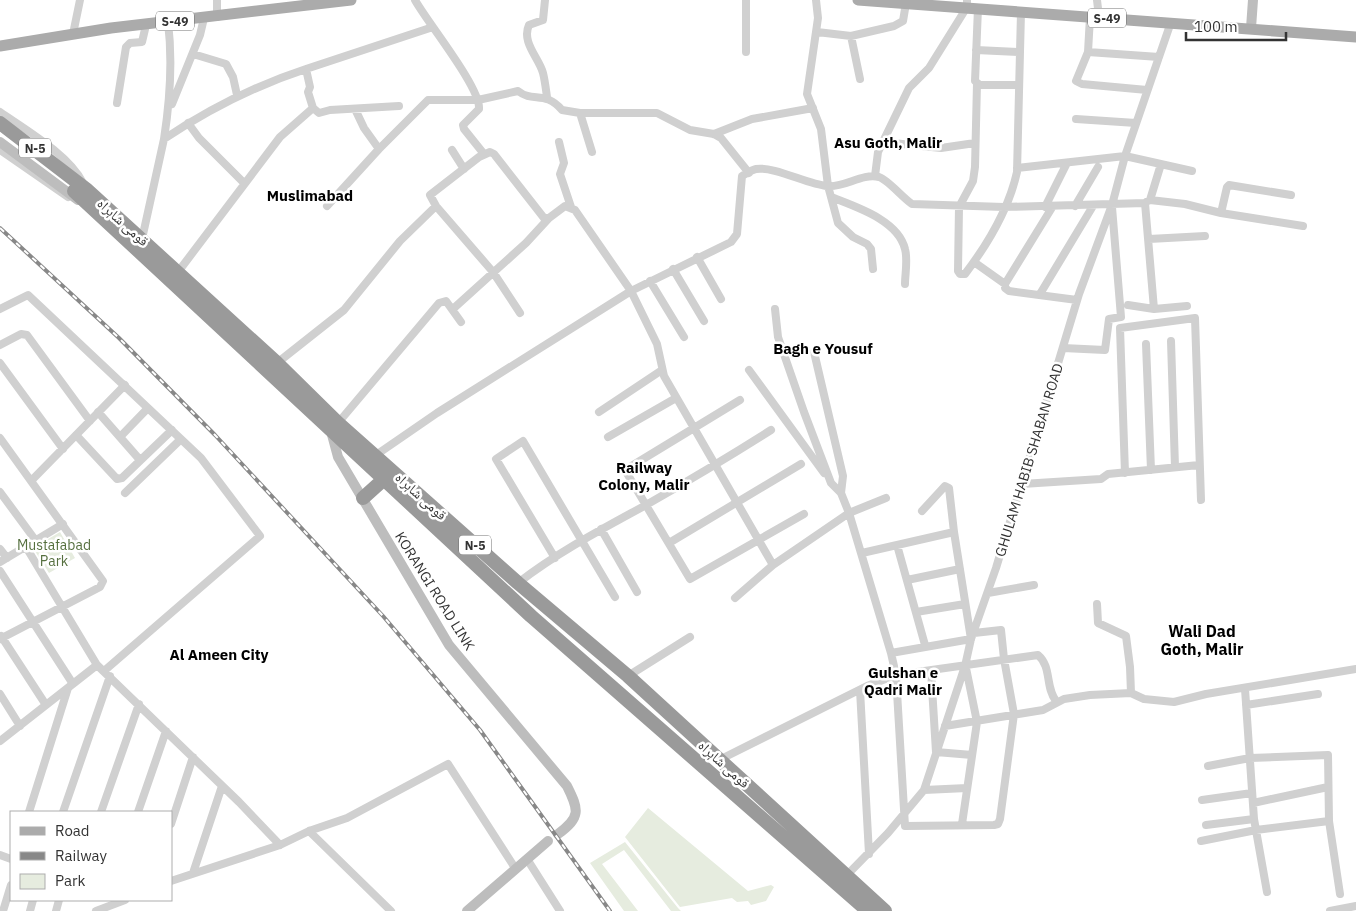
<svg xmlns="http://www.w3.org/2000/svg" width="1356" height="911" font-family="'IBM Plex Sans','Noto Naskh Arabic',sans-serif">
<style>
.green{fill:#e6ecdf}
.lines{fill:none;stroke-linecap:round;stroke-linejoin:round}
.street{stroke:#d0d0d0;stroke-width:8}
.secondary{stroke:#bdbdbd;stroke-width:10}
.primary{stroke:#ababab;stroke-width:11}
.highway{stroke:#9a9a9a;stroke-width:14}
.rail-casing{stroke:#888;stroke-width:4}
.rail{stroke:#fff;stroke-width:2;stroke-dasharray:5.5;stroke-linecap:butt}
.labels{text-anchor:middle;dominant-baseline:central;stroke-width:5;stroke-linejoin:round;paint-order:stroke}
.shield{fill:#fff;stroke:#707070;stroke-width:1}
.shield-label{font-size:12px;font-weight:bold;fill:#333}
.street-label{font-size:14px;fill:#333;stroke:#fff}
.park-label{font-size:14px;fill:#56703f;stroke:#fff}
.neighbourhood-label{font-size:15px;font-weight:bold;fill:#000;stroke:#fff}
.quarter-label{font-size:16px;font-weight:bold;fill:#000;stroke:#fff}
</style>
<rect width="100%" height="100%" fill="#fff"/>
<path class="green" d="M 60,532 L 75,558 L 49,573 L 33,548 Z
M 648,808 L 748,891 L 771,885 L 774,887 L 766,901 L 751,905 L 748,901 L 737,902 L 732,898 L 680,907 L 625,837 Z
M 625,842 L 678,908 L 681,911 L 671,911 L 624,850 L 602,864 L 638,911 L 624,911 L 590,863 Z"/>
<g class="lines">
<path class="street" d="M 217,0 L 217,17
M 415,0 C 427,22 481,88 479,109 L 463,125 L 464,129 L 484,154
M 545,0 L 543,20 L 529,25 C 521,42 539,58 543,73 C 545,81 546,90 547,97
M 816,0 L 818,18 L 807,94 L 821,129 L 828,186 L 831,197 C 856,207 898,220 905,249 C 908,260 905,274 905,284
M 1097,0 L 1099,17
M 978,8 L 975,81 L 980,85 L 1019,85
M 1090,17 L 1088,52 L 1076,81 L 1082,84 L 1147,90
M 817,32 L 851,36 L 894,26 L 903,21 L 906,3
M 73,34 L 80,0
M 851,36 L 860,79
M 976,50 L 1020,52
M 746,52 L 746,0
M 1088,52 L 1159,57
M 193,54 L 226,64 L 233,77 L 237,95
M 306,69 L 433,27
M 977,83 L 975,167 L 973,181 L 959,207 L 958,271 L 960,274 L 965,274 C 987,245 1009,208 1017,172 L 1021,12
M 117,103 L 126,47 L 130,43 L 142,42 L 146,25
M 172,104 L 200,35 L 204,18
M 313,108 L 319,113 L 330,110 L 399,106
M 355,109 L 364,128 L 379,149
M 0,112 C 26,130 69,155 83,183
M 1076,119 L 1136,123
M 188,123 L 199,138 L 244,183
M 714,134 L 752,119 L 813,108
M 164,139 C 170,100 173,62 168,22
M 559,142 L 564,163 L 560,174 L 571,207
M 883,142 L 941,148 L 975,143
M 0,150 L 68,197
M 452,150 L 464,169
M 592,152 L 580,113 L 657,113 L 690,130 L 714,134 L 721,138 L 749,173
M 1017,168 L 1125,156 L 1192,171
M 875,176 L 878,152 L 909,88 L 929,68 L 967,7 L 967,0
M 831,197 L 838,223 L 853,237 L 867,244 L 871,249 L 873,269
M 1150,200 L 1185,204 L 1221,213 L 1303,226
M 1146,202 L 1150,200 L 1161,164
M 327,206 L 379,149 L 428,100 L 478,100 L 518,91 C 533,103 545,90 562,110 L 580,113
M 1075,206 L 1098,167
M 1045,207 L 1067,163
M 1221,213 L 1227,187 L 1229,185 L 1291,195
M 142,239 L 164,139 C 209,109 254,86 306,69 L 310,87 L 308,92 L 313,108 L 280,137 L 178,272
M 1149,239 L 1205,236
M 697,257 L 721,299
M 974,262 L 1005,284 L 1005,288 L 1009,291 L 1077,300
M 673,269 L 704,321
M 650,281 L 684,337
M 1005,284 L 1053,206
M 1040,294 L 1093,206
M 1128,305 L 1154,309 L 1187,306
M 454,308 L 526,243 L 549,218
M 0,309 L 28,295 L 201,458 L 260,536 L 104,671
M 775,309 L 778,337 L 804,412 L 831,483 L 841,493 L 849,513 L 891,653 L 896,675 L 905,826 L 994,825 L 998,824 L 1000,819 L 1014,714 L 1004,659 L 1001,630 L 974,633
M 520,313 L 493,272 L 436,206 L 430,195 L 479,157 L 490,152 L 494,154 L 544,218 L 549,218 L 565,206 L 575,210 L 631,291 L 731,242 L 737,234 L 742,176 C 746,174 751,170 756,169 C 774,166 807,184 827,186 C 845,188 861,173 879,177 C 888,180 902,197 912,204 L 1004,207 L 1145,203 L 1154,309
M 1171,341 L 1175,467
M 1146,344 L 1151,470
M 0,345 L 21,334 L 27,335 L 90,421
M 1063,348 L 1105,350 L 1109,319 L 1121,317 L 1112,207
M 814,352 L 843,476 L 841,493
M 0,363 L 63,449
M 277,363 L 344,310 L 400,241 L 436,206
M 749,370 L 824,473
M 740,400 L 625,470 L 690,579 L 804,514
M 98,412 L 140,460
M 599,412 L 662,370
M 338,423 L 439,303 L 446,301 L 461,322
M 76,435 L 117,479 L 122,478 L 172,430
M 120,437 L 148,408
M 608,437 L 676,398
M 0,438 L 103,581 L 100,587 L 0,639
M 376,455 L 437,413 L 631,291 L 657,344 L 664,376 L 773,565
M 1125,473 L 1120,328 L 1195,318 L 1201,500
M 32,480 L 125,385
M 1022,484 L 1101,479 L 1108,474 L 1199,465
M 0,492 L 36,541
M 125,493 L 181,439
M 601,529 L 637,592
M 669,543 L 801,464
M 897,545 L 925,645
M 26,547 L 97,665 L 239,802 L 280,845
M 0,549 L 7,558
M 862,553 L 954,532
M 555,558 L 496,459 L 523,441 L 615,597
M 0,562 L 63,524
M 0,571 L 73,684
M 907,580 L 960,569
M 518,583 C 558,552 602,529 646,505 C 688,481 730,456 771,430
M 988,593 L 1034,585
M 735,598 L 773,565 L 849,513 L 886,498
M 1097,604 L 1098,623 L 1126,636 L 1130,667 L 1131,693
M 916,612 L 965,604
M 1,636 L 46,705
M 891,653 L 971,639 L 954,532 L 949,488 L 945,486 L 922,511
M 931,671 L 936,752 L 972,755
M 628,676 L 690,637
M 1245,689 L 1254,819 L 1267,892
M 860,690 L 869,854
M 0,694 L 20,726
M 1246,705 L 1318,694
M 945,726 L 1043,710 L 1064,699 L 1090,695 L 1131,693 L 1144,699 L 1174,702 L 1206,694 L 1356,669
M 0,741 L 97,665
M 719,760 L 867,686 L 896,675 L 1038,655 C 1052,667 1045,687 1056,701
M 1208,766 L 1250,758 L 1328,755 L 1329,821 L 1340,894
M 924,790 L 967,788
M 1202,800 L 1252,793
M 1253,803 L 1328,787
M 29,812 L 68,688
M 63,812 L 110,676
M 101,812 L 139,704
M 138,812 L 166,731
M 171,824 L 193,757
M 962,824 L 977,722 L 966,668
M 1206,825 L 1254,819
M 309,831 L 391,911
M 1201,841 L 1256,830 L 1329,821
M 0,855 L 11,859
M 527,859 L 560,911
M 193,873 L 222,786
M 847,875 L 888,833 L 924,790 L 965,666 L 971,639 L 996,568 L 1079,294 L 1112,205 L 1125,156 L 1171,22
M 171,881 L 280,845 L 309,831 L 347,818 L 448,764 L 515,868
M 3,911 L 11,885
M 30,911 L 33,900
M 56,911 L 59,900
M 96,911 L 125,900
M 1330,911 L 1356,906"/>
<path class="secondary" d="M 1251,28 L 1253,0
M 0,142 L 78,200
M 331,431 L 338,457 L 449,645 L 567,786 C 579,810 581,817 558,834
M 467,911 L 548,841"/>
<path class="primary" d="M 858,0 L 1356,37
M 0,46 L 111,28 L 351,0"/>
<path class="highway" d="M 0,123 L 86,189 L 277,363 L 338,423 L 518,583 L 628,676 L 885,911
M 74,191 L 531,616 L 868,911
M 363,498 L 383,480"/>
<g class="rail-casing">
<path id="rail" d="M 0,228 L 119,338 L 215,435 L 383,616 L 480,730 L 610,911"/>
</g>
<use href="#rail" class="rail"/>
</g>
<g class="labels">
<g class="shield">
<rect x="1088" y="8.5" width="38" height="19" rx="4"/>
<rect x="156" y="11.5" width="38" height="19" rx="4"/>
<rect x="19" y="138.5" width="32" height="19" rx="4"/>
<rect x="459" y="535.5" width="32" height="19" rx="4"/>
</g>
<g class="shield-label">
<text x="1107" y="18">S-49</text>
<text x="175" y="21">S-49</text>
<text x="35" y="148">N-5</text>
<text x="475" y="545">N-5</text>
</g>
<g class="street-label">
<text transform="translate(123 222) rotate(42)">قومی شاہراہ</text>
<text transform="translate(1029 460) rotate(-73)">GHULAM HABIB SHABAN ROAD</text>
<text transform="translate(421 496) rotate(42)">قومی شاہراہ</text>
<text transform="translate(435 591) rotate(58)">KORANGI ROAD LINK</text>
<text transform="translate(724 764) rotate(42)">قومی شاہراہ</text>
</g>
<g class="park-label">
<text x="54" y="545">Mustafabad<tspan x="54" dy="16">Park</tspan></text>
</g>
<g class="neighbourhood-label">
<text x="888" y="142">Asu Goth, Malir</text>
<text x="310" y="195">Muslimabad</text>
<text x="823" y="348">Bagh e Yousuf</text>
<text x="644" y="467">Railway<tspan x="644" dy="17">Colony, Malir</tspan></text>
<text x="219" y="654">Al Ameen City</text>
<text x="903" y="672">Gulshan e<tspan x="903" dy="17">Qadri Malir</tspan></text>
</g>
<g class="quarter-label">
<text x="1202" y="631">Wali Dad<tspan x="1202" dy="18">Goth, Malir</tspan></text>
</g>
</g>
<rect x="10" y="811" width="162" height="90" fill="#ffffff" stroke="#adadad"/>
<rect x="20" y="827" width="25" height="8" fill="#ababab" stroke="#adadad"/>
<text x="55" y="836" font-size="15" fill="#333333">Road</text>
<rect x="20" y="852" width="25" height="8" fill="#888888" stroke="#adadad"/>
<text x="55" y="861" font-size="15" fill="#333333">Railway</text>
<rect x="20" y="874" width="25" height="15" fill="#e6ecdf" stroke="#adadad"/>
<text x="55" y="886" font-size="15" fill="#333333">Park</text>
<path d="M1186 32v8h100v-8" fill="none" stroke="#333333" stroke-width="2.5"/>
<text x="1194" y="32" font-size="15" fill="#333333" stroke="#ffffff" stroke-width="4" paint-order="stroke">100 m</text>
</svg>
